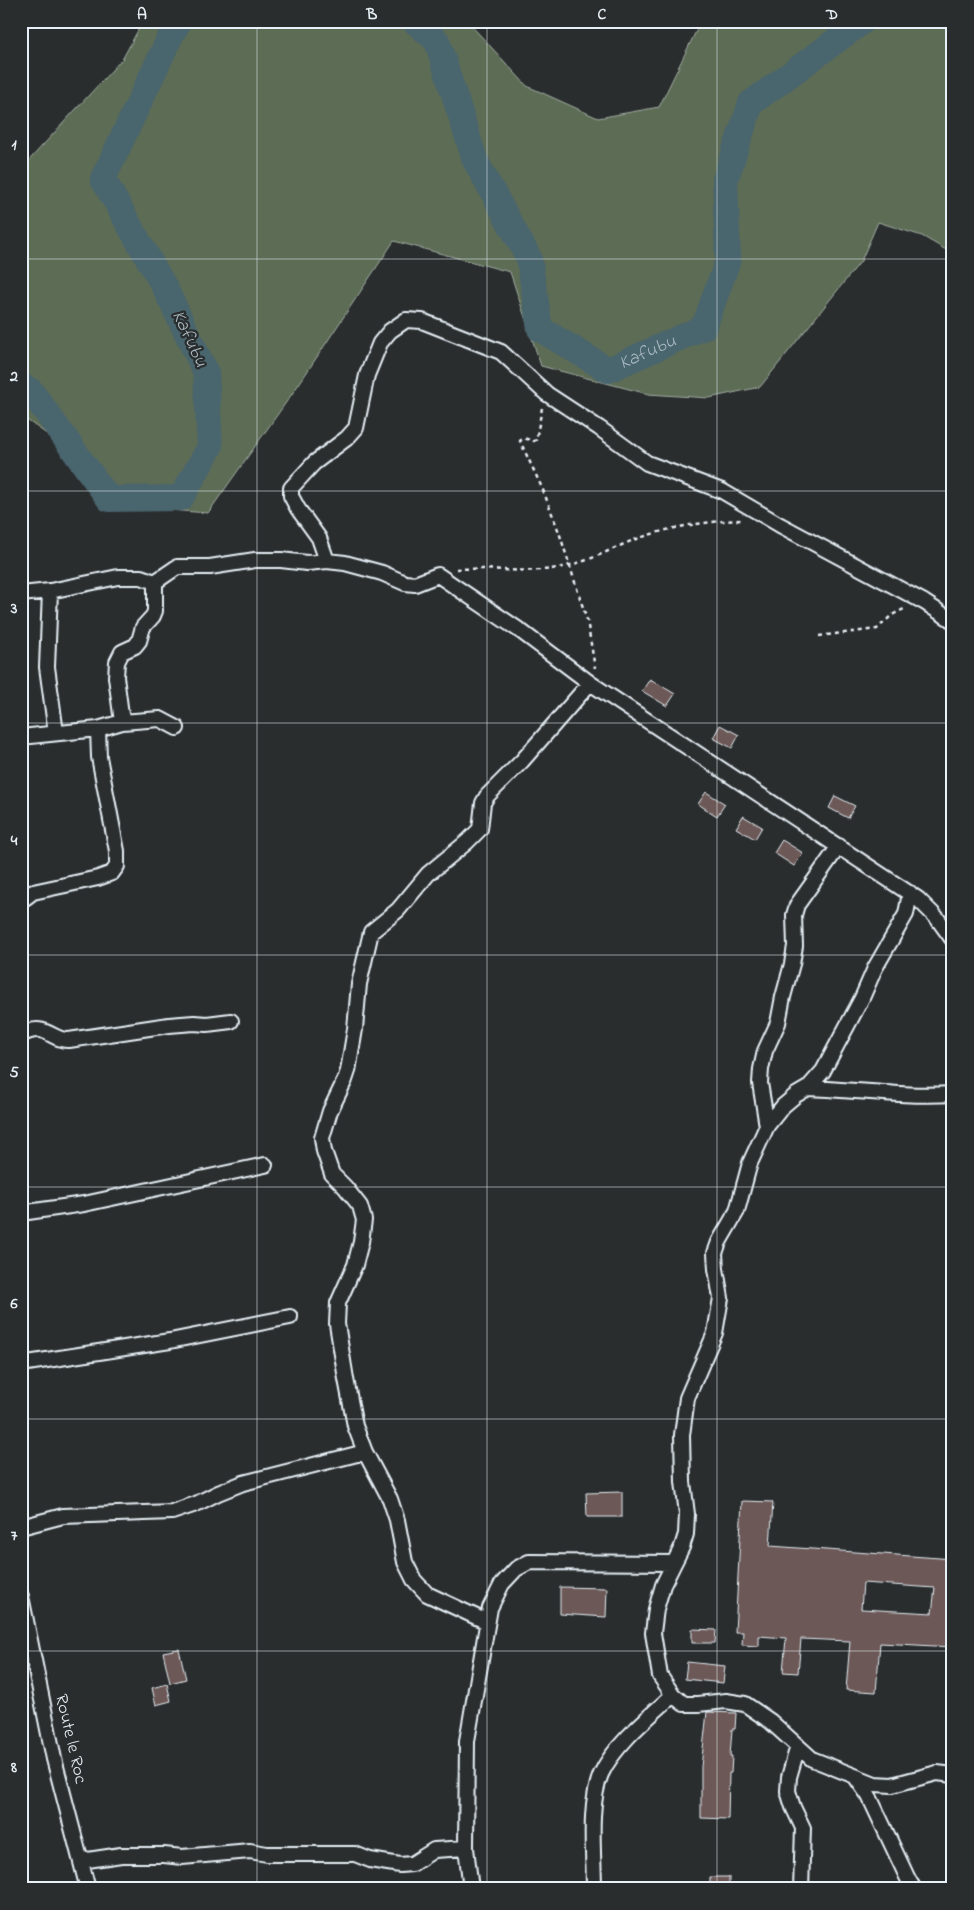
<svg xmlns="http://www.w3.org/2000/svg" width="974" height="1910" font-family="'Indie Flower',sans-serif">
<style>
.green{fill:#5d6c54;stroke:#a2aea6}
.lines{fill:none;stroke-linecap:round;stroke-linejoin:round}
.river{stroke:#4a656e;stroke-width:26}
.building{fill:#6c5957;stroke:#e8f1f8;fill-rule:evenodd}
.minor-casing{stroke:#e8f1f8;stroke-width:18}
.path{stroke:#e8f1f8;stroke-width:2.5;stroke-dasharray:4 4;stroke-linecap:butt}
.minor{stroke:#2a2d2e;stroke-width:14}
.grid{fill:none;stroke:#e8f1f8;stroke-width:1;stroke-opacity:0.55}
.labels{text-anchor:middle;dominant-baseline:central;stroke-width:4.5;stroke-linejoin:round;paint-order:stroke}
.street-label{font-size:18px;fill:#e8f1f8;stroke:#2a2d2e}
.water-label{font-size:19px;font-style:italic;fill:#a9b9c1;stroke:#2a2d2e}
.neatline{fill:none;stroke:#e8f1f8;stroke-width:2}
.grid-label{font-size:16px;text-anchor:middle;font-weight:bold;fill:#e8f1f8}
</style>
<rect width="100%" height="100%" fill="#2a2d2e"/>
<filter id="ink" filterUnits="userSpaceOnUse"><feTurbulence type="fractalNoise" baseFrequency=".02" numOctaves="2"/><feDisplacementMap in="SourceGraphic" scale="10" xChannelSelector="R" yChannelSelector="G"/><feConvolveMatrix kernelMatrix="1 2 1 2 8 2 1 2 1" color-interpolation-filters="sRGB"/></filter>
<g filter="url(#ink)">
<path class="green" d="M 143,21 L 467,21 L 527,86 L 598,118 L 659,107 L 701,21 L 953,21 L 953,254 L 922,236 L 878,222 L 861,261 L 760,387 L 709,398 L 648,394 L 541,366 L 510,272 L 394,241 L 299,384 L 208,513 L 142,508 L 81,458 L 21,416 L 21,169 L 123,58 Z"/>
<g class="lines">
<g class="river">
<path id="s1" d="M 414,21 L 437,41 L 475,160 L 529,258 L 540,329 L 608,370 L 704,327 L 728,260 L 725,180 L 751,103 L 863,21"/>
<path d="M 21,386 L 31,391 L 109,499 L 181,498 L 210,447 L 206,373 L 165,288 L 103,179 L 171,35 L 179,21"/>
</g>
</g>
<path class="building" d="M 650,679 L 675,694 L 667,706 L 642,691 Z
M 720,725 L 739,735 L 732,748 L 713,738 Z
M 706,792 L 725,804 L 717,816 L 698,804 Z
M 835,796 L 855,806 L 848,818 L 829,808 Z
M 743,816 L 762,827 L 755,839 L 736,828 Z
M 782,840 L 803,853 L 794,866 L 774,853 Z
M 622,1492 L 622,1517 L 587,1517 L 586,1493 Z
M 742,1501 L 773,1502 L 770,1546 L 953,1559 L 953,1647 L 880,1643 L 876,1692 L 846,1690 L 850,1641 L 801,1639 L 798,1673 L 783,1672 L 786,1638 L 759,1636 L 759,1646 L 742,1645 L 743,1632 L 735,1632 ZM 863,1583 L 935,1588 L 932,1613 L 861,1609 Z
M 560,1587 L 607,1588 L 606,1617 L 560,1614 Z
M 692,1629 L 716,1630 L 715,1643 L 692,1643 Z
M 179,1649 L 186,1679 L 170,1683 L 163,1652 Z
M 687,1662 L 725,1666 L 723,1683 L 685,1679 Z
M 167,1684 L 171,1701 L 156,1705 L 152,1688 Z
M 707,1712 L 736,1713 L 735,1729 L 732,1729 L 730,1756 L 732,1756 L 731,1773 L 729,1773 L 728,1819 L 701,1818 L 701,1767 Z
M 710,1877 L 729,1877 L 729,1889 L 710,1889 Z"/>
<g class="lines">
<g class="minor-casing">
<path id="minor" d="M 327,561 L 319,538 L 298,509 L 291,496 L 291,488 L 314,463 L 347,438 L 356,428 L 367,375 L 380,343 L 390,331 L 406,320 L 422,321 L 501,352 L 547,394 L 599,428 L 647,463 L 722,491 L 780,525 L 924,602 L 953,621
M 50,591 L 47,667 L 56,733
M 21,594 L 50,591 L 118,577 L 141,577 L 155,582 L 177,567 L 210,567 L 255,560 L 281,560 L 307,563 L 327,561 L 345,563 L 382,573 L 405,583 L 415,584 L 438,575 L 522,632 L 590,683 L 918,899 L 937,918 L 953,940
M 122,722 L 160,719 L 177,728
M 21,737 L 98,729 L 122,722 L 116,677 L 117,662 L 122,652 L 135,646 L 139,641 L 143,627 L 153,616 L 155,611 L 155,582
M 910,893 L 906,914 L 875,968 L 862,998 L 823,1071 L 808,1088 L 796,1095 L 783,1106 L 767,1126 L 750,1163 L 737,1211 L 719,1242 L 715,1253 L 716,1269 L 721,1298 L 715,1333 L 687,1398 L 682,1435 L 683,1482 L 687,1514 L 686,1534 L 682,1547 L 663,1585 L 656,1609 L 653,1633 L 660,1676 L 673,1695 L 684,1704 L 698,1704 L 726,1701 L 745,1704 L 770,1721 L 812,1759 L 875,1784 L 892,1785 L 937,1773 L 953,1775
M 21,901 L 33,892 L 98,878 L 112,873 L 117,866 L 117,851 L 99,757 L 98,729
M 21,1035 C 47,1021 50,1041 69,1040 L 169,1025 L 194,1023 L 207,1024 L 231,1021
M 808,1088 C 856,1090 904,1097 953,1094
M 767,1126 L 760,1083 L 761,1069 L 765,1051 L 778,1023 L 783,997 L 792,964 L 795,946 L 794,915 L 797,905 L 839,846
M 21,1213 L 84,1204 L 265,1165
M 21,1364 L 170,1341 L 290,1317
M 21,1527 L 63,1516 L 172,1512 L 196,1504 L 218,1493 L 243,1483 L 365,1452
M 21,1596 L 54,1759 L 88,1889
M 487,1622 L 427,1594 L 414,1580 L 405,1562 L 397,1520 L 390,1499 L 365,1452 L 355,1426 L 346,1379 L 337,1324 L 338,1303 L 355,1265 L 361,1242 L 364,1220 L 360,1206 L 345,1187 L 332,1174 L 324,1151 L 322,1138 L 330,1111 L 345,1080 L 348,1071 L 355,1029 L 359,984 L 371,932 L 398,910 L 428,874 L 467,842 L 480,829 L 483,803 L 487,796 L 522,761 L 590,683
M 798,1746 L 789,1777 L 788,1791 L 793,1807 L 803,1828 L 801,1889
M 855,1776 L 869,1796 L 908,1879 L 914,1889
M 81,1861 L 121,1855 L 164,1855 L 182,1857 L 250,1851 L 267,1854 L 355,1854 L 370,1860 L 400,1865 L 412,1864 L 434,1850 L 466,1848
M 471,1889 L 466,1848 L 467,1741 L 490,1608 L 502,1584 L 516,1569 L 529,1562 L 674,1563
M 594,1889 C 594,1855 588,1805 601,1774 C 614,1745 650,1716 673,1695"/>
</g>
<path class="path" d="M 542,408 L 536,440 L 534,441 L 523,438 L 520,441 L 543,490 L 559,532 L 587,620 L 595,668
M 456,569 C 494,567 533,576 570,565 C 592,560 613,548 634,540 C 669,527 706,521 743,520
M 819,636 L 877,629 L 892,615 L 906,608"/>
<use href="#minor" class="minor"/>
</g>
</g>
<path class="grid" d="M 257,21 L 257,1889M 487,21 L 487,1889M 717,21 L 717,1889M 21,259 L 953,259M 21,491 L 953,491M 21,723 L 953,723M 21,955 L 953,955M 21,1187 L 953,1187M 21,1419 L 953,1419M 21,1651 L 953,1651"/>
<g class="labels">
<g class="street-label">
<text transform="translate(70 1739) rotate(77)">Route le Roc</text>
</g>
<g class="water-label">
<text transform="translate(189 339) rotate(65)">Kafubu</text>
<text stroke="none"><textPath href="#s1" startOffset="462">Kafubu</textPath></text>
</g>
</g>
<rect width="974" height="1910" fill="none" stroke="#2a2d2e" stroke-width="55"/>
<rect x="28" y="28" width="918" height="1854" class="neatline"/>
<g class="grid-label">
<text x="142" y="19">A</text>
<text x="372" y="19">B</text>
<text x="602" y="19">C</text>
<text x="832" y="19">D</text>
<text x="14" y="149">1</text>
<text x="14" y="381">2</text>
<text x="14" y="613">3</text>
<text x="14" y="845">4</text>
<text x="14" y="1077">5</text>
<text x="14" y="1308">6</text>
<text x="14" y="1540">7</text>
<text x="14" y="1772">8</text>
</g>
</svg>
